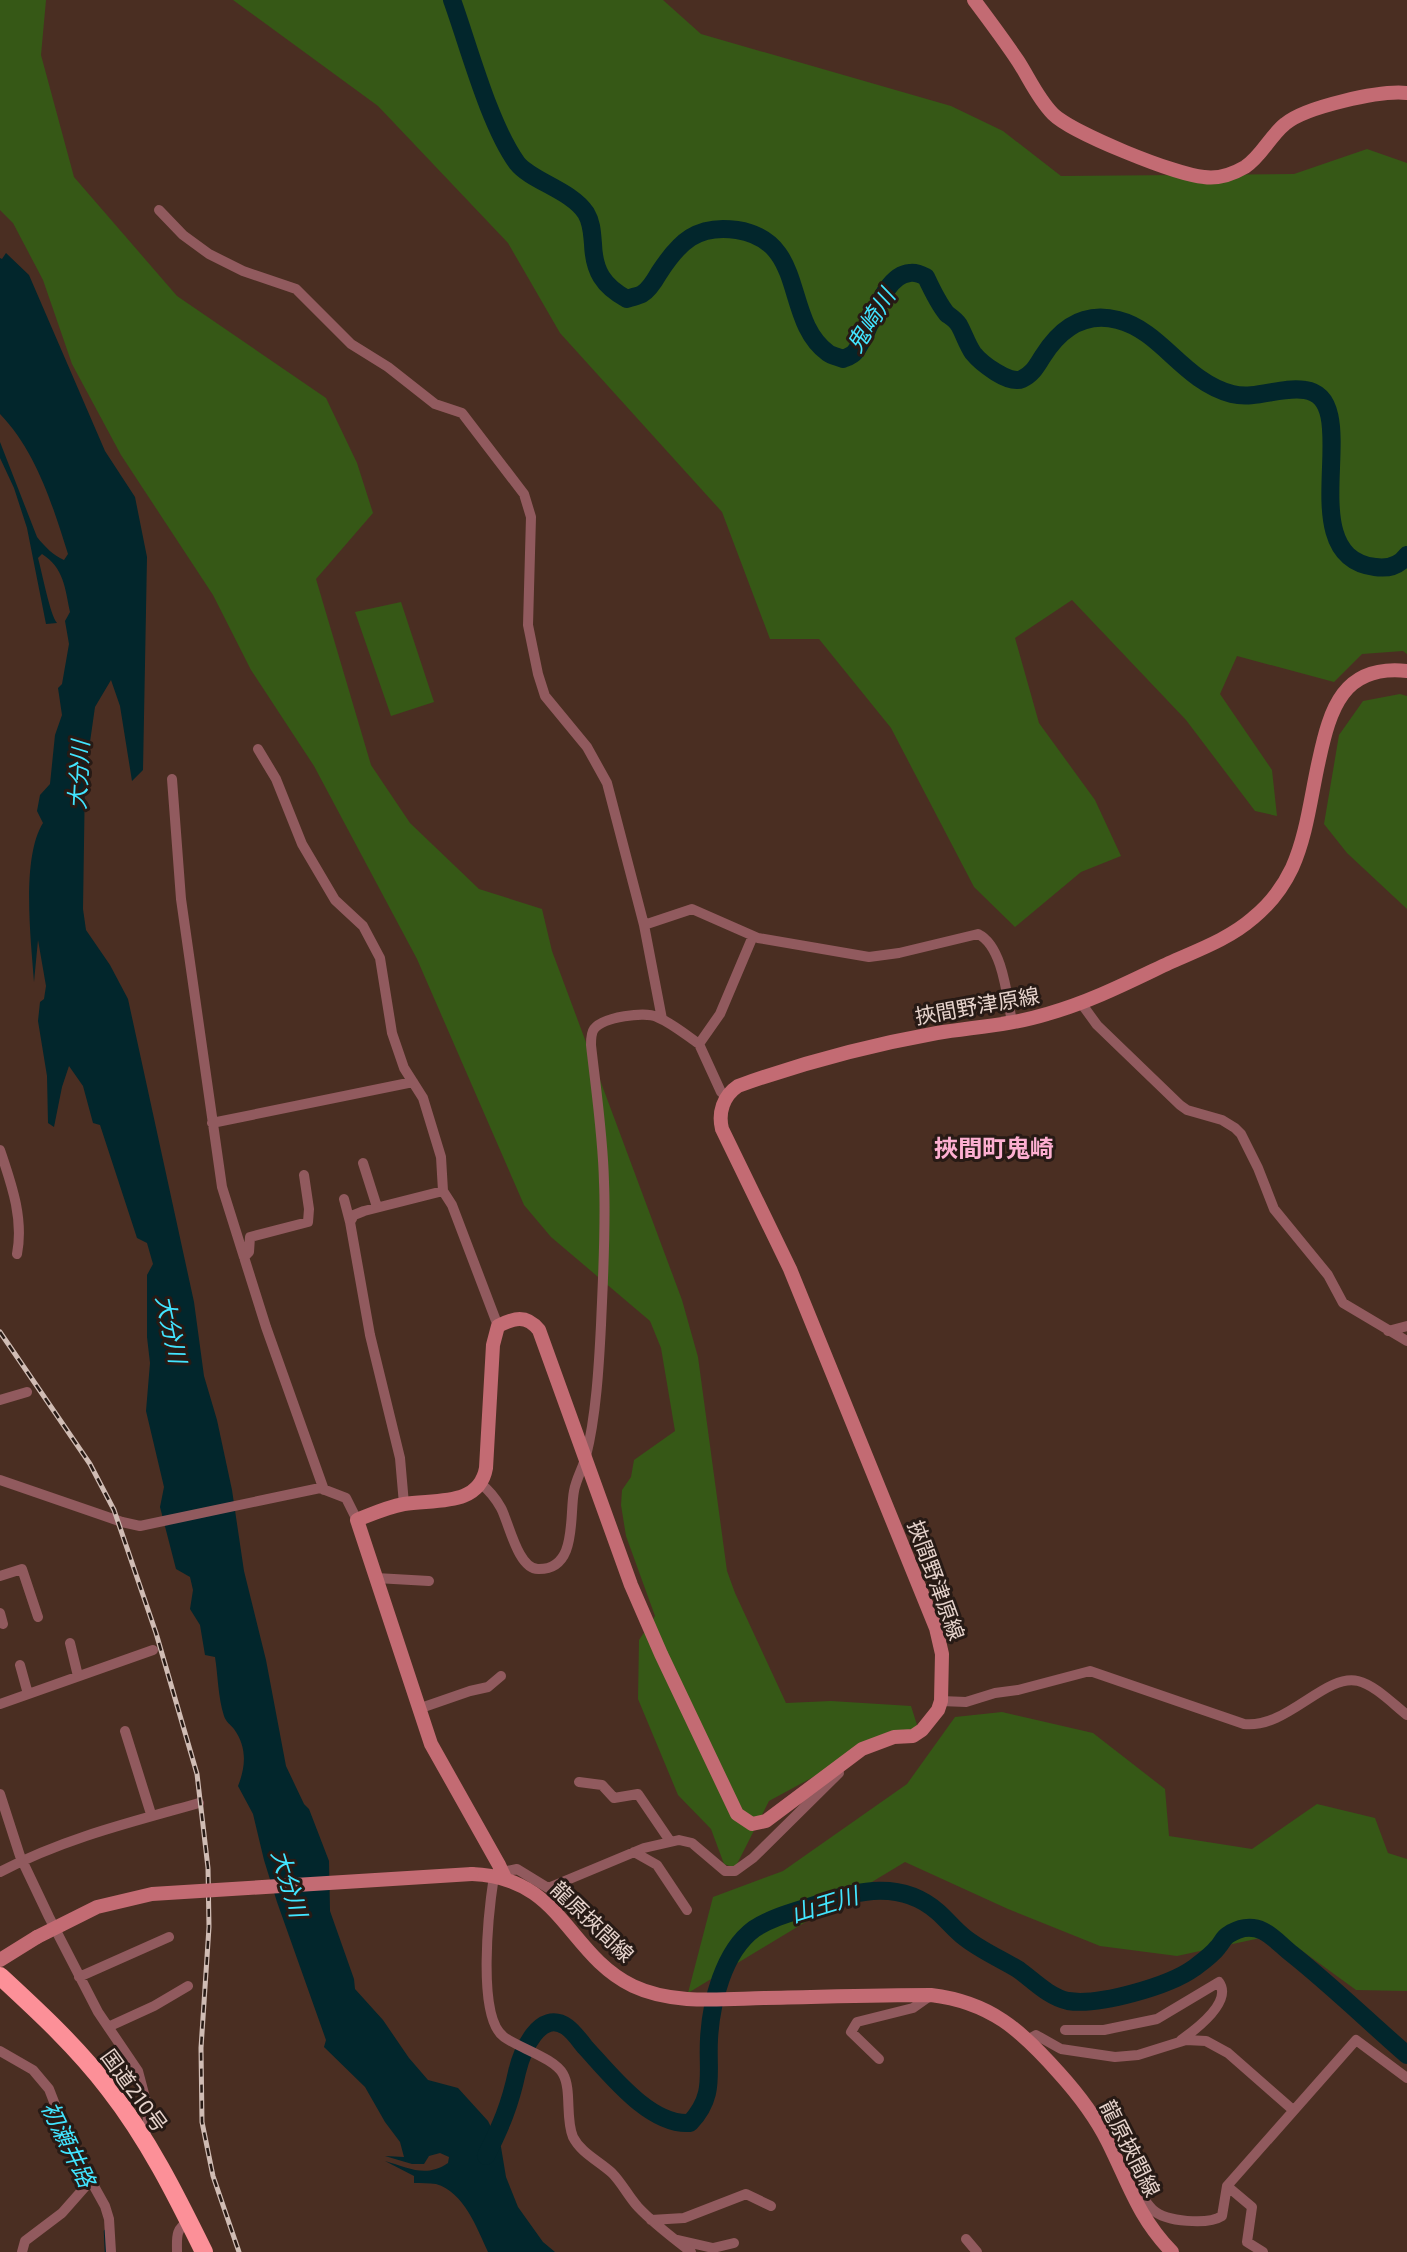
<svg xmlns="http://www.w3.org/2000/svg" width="1407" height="2252" font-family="'Exo 2','Noto Sans JP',sans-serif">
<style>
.green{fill:#365816}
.water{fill:#02262c}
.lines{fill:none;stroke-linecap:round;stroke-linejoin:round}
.stream{stroke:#02262c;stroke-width:2.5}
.river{stroke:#02262c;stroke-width:18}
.street{stroke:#915a5e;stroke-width:10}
.secondary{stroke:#c36b73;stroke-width:14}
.highway{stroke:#fc9098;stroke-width:18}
.rail-casing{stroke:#d0bcb4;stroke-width:5}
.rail{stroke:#271a15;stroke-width:2.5;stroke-dasharray:8;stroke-linecap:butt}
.secondary-bridge{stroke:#c36b73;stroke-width:14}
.labels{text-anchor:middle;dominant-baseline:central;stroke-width:6;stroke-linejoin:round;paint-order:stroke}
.street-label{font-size:21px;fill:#e6d3cc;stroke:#271a15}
.water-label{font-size:23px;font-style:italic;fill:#42e5ff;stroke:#271a15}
.quarter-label{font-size:24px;font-weight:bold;fill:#fdafd1;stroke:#271a15}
</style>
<rect width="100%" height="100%" fill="#4a2e22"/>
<path class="green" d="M 0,0 L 46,0 L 41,55 L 74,177 L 177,296 L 326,398 L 357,463 L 373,513 L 316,579 L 371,765 L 410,823 L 479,889 L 542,909 L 552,951 L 682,1300 L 698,1357 L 727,1571 L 735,1593 L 786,1703 L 831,1701 L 911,1706 L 918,1728 L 839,1763 L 769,1801 L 735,1868 L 724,1864 L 711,1829 L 678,1795 L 638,1699 L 639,1640 L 655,1616 L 626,1536 L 621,1505 L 622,1490 L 631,1477 L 634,1460 L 675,1431 L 661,1348 L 650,1321 L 551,1237 L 524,1205 L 417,959 L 314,766 L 251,670 L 213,595 L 121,455 L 72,364 L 43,280 L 13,223 L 0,210 Z
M 233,0 L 663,0 L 701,34 L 951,106 L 1003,131 L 1061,176 L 1294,174 L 1367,149 L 1407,163 L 1407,654 L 1403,651 L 1362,654 L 1334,682 L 1237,656 L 1220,694 L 1272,770 L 1277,816 L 1255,811 L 1186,720 L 1072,600 L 1015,638 L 1039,723 L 1095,800 L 1121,856 L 1081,872 L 1015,927 L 974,887 L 891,728 L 819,639 L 770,639 L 722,512 L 560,333 L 508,243 L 378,106 Z
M 401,602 L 434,702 L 391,716 L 355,612 Z
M 1400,694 L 1407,696 L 1407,909 L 1347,853 L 1324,824 L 1339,735 L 1363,701 Z
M 1002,1712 L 1093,1733 L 1165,1789 L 1169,1836 L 1252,1849 L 1317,1804 L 1375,1818 L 1388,1853 L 1407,1859 L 1407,1991 L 1356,1990 L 1279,1934 L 1177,1956 L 1100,1946 L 1008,1909 L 905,1862 L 688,1993 L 713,1897 L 783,1871 L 907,1784 L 955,1717 Z"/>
<path class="water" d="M 6,253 L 29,275 L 105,451 L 135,497 L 147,557 L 143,770 L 132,781 L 120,706 L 111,680 L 95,707 L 85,777 L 83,909 L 86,930 L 110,965 L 128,999 L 194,1302 L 204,1376 L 217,1420 L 232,1490 L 244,1571 L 266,1660 L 286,1766 L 304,1804 L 309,1809 L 329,1861 L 330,1911 L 354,1979 L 355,1989 L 383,2020 L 409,2058 L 428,2080 L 458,2088 L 488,2121 L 501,2147 L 506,2177 L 518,2207 L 543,2242 L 555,2252 L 488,2252 C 477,2228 464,2192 436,2184 C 429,2183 421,2183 414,2183 L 414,2176 L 385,2161 C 409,2168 426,2178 448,2163 L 449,2157 L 440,2153 L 429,2156 L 424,2164 L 412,2164 L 385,2156 L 404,2157 L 400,2142 L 385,2122 L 365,2087 L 324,2047 L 326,2040 L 277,1902 L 264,1860 L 253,1814 L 238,1786 C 246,1766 247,1747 234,1729 C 230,1724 226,1722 224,1716 C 218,1697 218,1676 215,1657 L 205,1655 L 200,1625 L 190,1609 L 193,1590 L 190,1577 L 176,1569 L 160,1507 L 164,1487 L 146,1411 L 150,1363 L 147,1337 L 147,1275 L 153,1264 L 147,1243 L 137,1238 L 100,1125 L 93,1123 L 83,1086 L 69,1066 L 62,1087 L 54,1127 L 48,1123 L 47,1076 L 38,1021 L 40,1002 L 44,999 L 46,986 L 38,940 L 34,982 C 31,940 21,858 43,823 L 37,811 L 40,795 L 50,784 L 55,735 L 62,715 L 58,688 L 62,684 L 69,644 L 65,621 L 70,612 C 65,588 64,568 42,554 L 38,558 C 42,572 50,615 57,623 L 46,624 L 27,528 L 14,488 L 0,458 L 0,442 L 37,537 C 45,547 53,555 64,560 L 68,554 C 53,506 36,451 0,414 L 0,258 L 2,259 Z"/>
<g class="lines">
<path class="stream" d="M 62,2137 L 74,2159
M 105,2231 L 106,2252"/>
<path class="river" d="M 452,0 C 469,47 489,124 517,163 C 531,181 571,190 586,213 C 592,223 592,233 593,244 C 594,271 603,286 627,299 C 632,297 638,296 642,294 C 649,290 655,280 659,273 C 679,242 697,224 737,230 C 808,241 782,319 828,353 C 832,356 839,357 843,359 C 845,358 852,356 855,352 C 872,331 881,275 910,273 C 915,272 922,275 926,277 C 932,290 938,303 947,314 C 951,317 956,320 959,325 C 964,334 967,344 973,353 C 981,363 1009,385 1022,379 C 1033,374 1037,365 1043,356 C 1060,329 1084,311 1118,320 C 1162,331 1183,381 1232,394 C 1256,400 1281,386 1305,390 C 1368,399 1287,556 1375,567 C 1388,569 1399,566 1407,555
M 486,2156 C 501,2126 510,2105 517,2072 C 522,2051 540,2008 567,2027 C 574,2032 580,2041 585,2047 C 610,2074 650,2126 690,2123 C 716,2095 707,2074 709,2039 C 711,2003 723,1952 754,1929 C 772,1917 797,1911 818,1904 C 858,1890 902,1880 938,1912 C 947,1920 955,1930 964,1937 C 980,1950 1001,1959 1019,1970 C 1034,1981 1049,1997 1068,2001 C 1099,2006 1169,1986 1194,1968 C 1202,1962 1212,1955 1218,1947 C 1222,1943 1223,1938 1228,1935 C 1238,1928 1251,1925 1263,1931 C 1273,1936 1283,1947 1292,1954 C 1332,1986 1368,2021 1407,2055"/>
<path class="street" d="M 159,210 L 183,235 L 209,254 L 243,271 L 296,289 L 351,344 L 388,367 L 435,404 L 462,413 L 524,494 L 531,517 L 528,625 L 538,674 L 545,696 L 587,747 L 607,783 L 644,925 L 662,1019
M 258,749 L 276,779 L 302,844 L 335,900 L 363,926 L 380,958 L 392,1033 L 404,1068 L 423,1098 L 441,1157 L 443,1191 L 452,1205 L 498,1326
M 172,779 L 181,899 L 222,1187 L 266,1327 L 324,1490
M 644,925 L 692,909 L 758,938 L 869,957 L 899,953 L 978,934 C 1003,946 1007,997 1012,1022
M 1081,1003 L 1097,1025 L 1180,1105 L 1187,1110 L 1222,1120 L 1235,1128 L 1241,1134 L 1258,1168 L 1274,1209 L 1328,1275 L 1343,1303 L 1407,1341
M 727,1097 L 721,1092 L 699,1044 L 720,1014 L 753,936
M 212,1123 L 413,1082
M 0,1150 C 11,1183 24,1218 17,1254
M 363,1163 L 377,1207
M 344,1199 L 350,1222
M 244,1257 L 249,1252 L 250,1237 L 308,1222 L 309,1209 L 304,1175
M 1388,1331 L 1407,1326
M 0,1400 L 27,1392
M 0,1480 L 122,1522 L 140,1526 L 320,1488 L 346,1498 L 357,1520
M 481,1484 C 490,1491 496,1499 501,1508 C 509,1523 518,1569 538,1569 C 578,1570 569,1516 574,1491 C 576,1479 583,1468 586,1456 C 596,1417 599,1365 601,1325 C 603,1277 606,1229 604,1182 C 603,1136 596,1090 591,1045 C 591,1039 591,1033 594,1029 C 603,1017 645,1011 657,1017 C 672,1023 686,1035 699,1044
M 404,1504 L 400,1458 L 370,1335 L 350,1222 L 354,1215 L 364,1211 L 443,1191
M 0,1576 L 22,1569 L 38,1617
M 376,1578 L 429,1581
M 0,1613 L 3,1624
M 70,1643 L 78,1676
M 20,1665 L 28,1694
M 941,1701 L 966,1702 L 995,1693 L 1018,1690 L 1090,1671 L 1244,1724 C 1287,1729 1325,1673 1358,1681 C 1375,1685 1393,1704 1407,1715
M 0,1704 L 153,1650
M 418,1709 L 470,1691 L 488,1687 L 501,1676
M 125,1731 L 151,1814
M 579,1782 L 602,1785 L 614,1798 L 638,1794 L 670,1841
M 0,1794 L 20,1856 L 49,1917 L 98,2012 L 138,2071 L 147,2105 L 148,2123 L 144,2139
M 634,1852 L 657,1865 L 687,1910
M 0,1872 C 62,1839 131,1822 199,1803
M 502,1872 L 517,1869 L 548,1888 L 644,1848 L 679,1840 L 692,1843 L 725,1871 L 735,1871 L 753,1858 L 839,1773
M 494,1876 C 489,1908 476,2017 504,2037 C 519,2048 554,2058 563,2074 C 572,2090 565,2118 573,2137 C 581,2153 599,2161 612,2173 C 622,2183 628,2196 638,2207 C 654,2224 673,2238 691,2252
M 79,1977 L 169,1937
M 108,2027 L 154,2006 L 188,1986
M 1065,2030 L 1104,2030 L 1157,2019 L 1219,1982 C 1233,2002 1195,2030 1181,2040
M 1029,2039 L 1036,2035 L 1061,2049 L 1115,2057 L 1138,2055 L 1186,2040 L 1206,2041 L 1228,2053 L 1293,2110
M 0,2051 L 33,2070 L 49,2089 L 70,2143 L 105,2206 L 109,2219 L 111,2252
M 879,2059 L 851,2032 L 857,2022 L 913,2008 L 930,1996
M 1227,2186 L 1252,2207 L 1247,2242 L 1263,2252
M 1130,2187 C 1141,2192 1145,2202 1153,2210 C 1166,2222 1208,2225 1222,2216 L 1227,2186 L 1356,2040 L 1407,2078
M 651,2220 L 684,2218 L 746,2194 L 771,2206
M 966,2239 L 977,2252
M 678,2240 L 713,2248 L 734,2243
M 22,2252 L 25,2241 L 62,2213 L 92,2179
M 177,2252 C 177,2238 175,2228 189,2222"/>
<path class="secondary" d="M 974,0 C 989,20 1004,40 1018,61 C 1029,78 1038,99 1053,114 C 1072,133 1176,175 1204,177 C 1218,179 1233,174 1245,167 C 1261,157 1270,136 1285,124 C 1305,107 1380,90 1407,93
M 472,1874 C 562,1877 567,1954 633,1986 C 673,2005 722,1999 765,1998 C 820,1997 875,1995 931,1995 C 990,2002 1021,2030 1059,2073 C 1078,2094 1095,2116 1108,2142 C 1129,2184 1138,2217 1172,2252
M 505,1878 L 499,1865 L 431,1744 L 357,1520 C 372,1514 387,1507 404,1504 C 435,1499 479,1507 486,1468 L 493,1345 L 498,1326 C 514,1318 526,1314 539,1330 L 631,1585 L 661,1654 L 737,1814 L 752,1824 L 766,1821 L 862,1749 L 894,1737 L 913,1736 L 922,1730 L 938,1710 L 941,1701 L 942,1654 L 936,1628 L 790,1269 L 722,1129 C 718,1113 723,1096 738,1086 C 802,1063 870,1045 937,1033 C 974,1027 1011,1025 1047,1014 C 1090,1002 1129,982 1169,963 C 1198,950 1229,939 1253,918 C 1269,905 1283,887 1292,868 C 1307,835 1311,795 1319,760 C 1330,709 1343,664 1407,671
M 0,1960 L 37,1937"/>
<path class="highway" d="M 0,1976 C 39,2012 77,2047 109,2089 C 148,2139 176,2195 204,2252"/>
<g class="rail-casing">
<path id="rail" d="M 0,1332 L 90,1464 L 114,1510 L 156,1633 L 197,1774 L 208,1868 L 209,1927 L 201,2048 L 202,2122 L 213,2176 L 239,2252"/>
</g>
<use href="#rail" class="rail"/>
<path class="secondary-bridge" d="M 37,1937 L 97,1907 L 152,1894 L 472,1874"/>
</g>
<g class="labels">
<g class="street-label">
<text transform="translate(977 1005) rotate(-10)">挾間野津原線</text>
<text transform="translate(937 1580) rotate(70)">挾間野津原線</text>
<text transform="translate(593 1921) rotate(44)">龍原挾間線</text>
<text transform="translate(135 2090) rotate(54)">国道210号</text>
<text transform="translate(1131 2148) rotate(63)">龍原挾間線</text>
</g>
<g class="water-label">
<text transform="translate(870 320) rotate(-58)">鬼崎川</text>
<text transform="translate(78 775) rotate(-87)">大分川</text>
<text transform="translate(172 1329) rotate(78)">大分川</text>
<text transform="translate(290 1883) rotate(73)">大分川</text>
<text transform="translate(824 1904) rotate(-17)">山王川</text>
<text transform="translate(69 2144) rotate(64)">初瀬井路</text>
</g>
<g class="quarter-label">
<text x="994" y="1147">挾間町鬼崎</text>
</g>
</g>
</svg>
